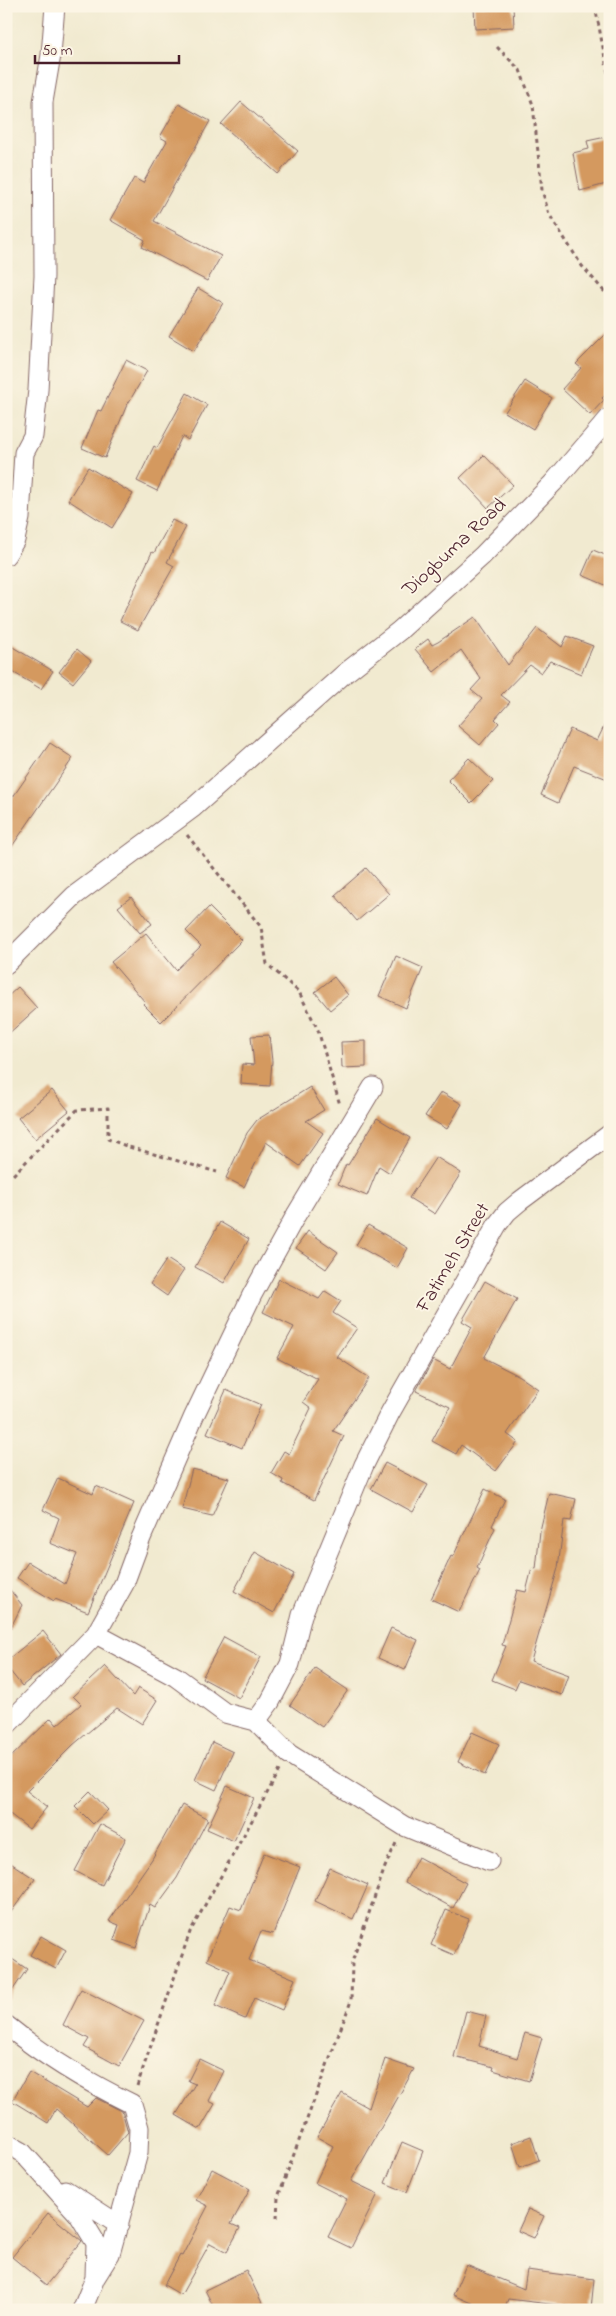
<svg xmlns="http://www.w3.org/2000/svg" width="616" height="2316" font-family="'Indie Flower',sans-serif">
<style>
.building{fill:#d4995f}
.lines{fill:none;stroke-linecap:round;stroke-linejoin:round}
.minor-casing{stroke:#846665;stroke-width:21}
.path{stroke:#846665;stroke-width:3;stroke-dasharray:4 4;stroke-linecap:butt}
.minor{stroke:#fff;stroke-width:19}
.labels{text-anchor:middle;dominant-baseline:central;stroke-width:4;stroke-linejoin:round;paint-order:stroke}
.street-label{font-size:20px;fill:#4a1f2b;stroke:#fcf5e5}
</style>
<rect width="100%" height="100%" fill="#fcf5e5"/>
<filter id="ink" filterUnits="userSpaceOnUse"><feTurbulence type="fractalNoise" baseFrequency=".02" numOctaves="2"/><feDisplacementMap in="SourceGraphic" scale="10" xChannelSelector="R" yChannelSelector="G"/><feConvolveMatrix kernelMatrix="1 2 1 2 8 2 1 2 1" color-interpolation-filters="sRGB"/></filter>
<filter id="wash" filterUnits="userSpaceOnUse"><feTurbulence type="fractalNoise" baseFrequency=".0096" numOctaves="4" result="noise"/><feDisplacementMap in="SourceGraphic" scale="20" xChannelSelector="R" yChannelSelector="G"/><feGaussianBlur stdDeviation="1.12" result="paint"/><feColorMatrix in="noise" values="0 0 0 0 0 0 0 0 0 0 0 0 0 0 0 0 0 1.4 0 .05"/><feComposite in="paint" operator="in"/></filter>
<g filter="url(#wash)">
<rect width="100%" height="100%" fill="#f1ead0"/>
<g id="blocks">
<path class="building" d="M 474,6 L 513,6 L 514,27 L 475,29 Z
M 241,102 L 298,151 L 278,174 L 221,124 Z
M 179,104 L 210,121 L 154,221 L 221,256 L 207,281 L 142,247 L 145,240 L 110,220 L 134,178 L 143,183 L 167,141 L 160,137 Z
M 606,137 L 610,151 L 610,183 L 580,191 L 573,153 L 589,149 L 587,141 Z
M 198,288 L 223,303 L 194,351 L 169,336 Z
M 610,330 L 610,391 L 602,398 L 604,400 L 590,415 L 562,389 L 581,368 L 576,364 Z
M 126,360 L 147,371 L 126,407 L 105,458 L 82,448 L 98,410 L 101,411 Z
M 525,381 L 552,398 L 533,429 L 505,412 Z
M 187,393 L 207,405 L 188,440 L 182,436 L 157,491 L 137,481 L 154,446 L 157,448 Z
M 484,455 L 513,485 L 488,508 L 460,478 Z
M 88,467 L 133,494 L 112,528 L 68,500 Z
M 172,520 L 186,527 L 167,562 L 174,566 L 138,630 L 120,621 L 152,552 L 154,553 Z
M 593,550 L 610,557 L 610,587 L 582,575 Z
M 475,617 L 508,665 L 537,628 L 562,647 L 567,636 L 593,646 L 581,674 L 550,661 L 541,673 L 530,665 L 501,695 L 510,702 L 495,719 L 499,723 L 480,745 L 458,726 L 482,699 L 471,690 L 481,679 L 461,650 L 434,672 L 415,649 L 428,639 L 432,645 L 438,642 Z
M 6,643 L 53,671 L 41,689 L 6,668 Z
M 77,649 L 91,661 L 73,683 L 59,672 Z
M 610,714 L 610,780 L 574,766 L 558,803 L 541,795 L 570,729 L 597,741 Z
M 50,743 L 73,758 L 6,855 L 6,807 Z
M 469,758 L 493,781 L 471,803 L 448,780 Z
M 366,868 L 389,894 L 357,921 L 335,895 Z
M 131,897 L 152,924 L 140,933 L 118,907 Z
M 209,907 L 242,940 L 161,1022 L 143,1004 L 145,1002 L 111,962 L 146,933 L 176,970 L 201,946 L 186,931 Z
M 396,956 L 423,968 L 406,1008 L 379,996 Z
M 334,977 L 348,995 L 330,1010 L 315,992 Z
M 18,987 L 37,1008 L 6,1036 L 6,998 Z
M 269,1035 L 272,1061 L 270,1086 L 241,1084 L 242,1064 L 254,1065 L 251,1036 Z
M 366,1041 L 366,1067 L 342,1068 L 341,1042 Z
M 310,1087 L 324,1110 L 306,1121 L 323,1133 L 300,1166 L 266,1142 L 244,1187 L 226,1178 L 247,1133 L 257,1120 Z
M 52,1090 L 69,1111 L 35,1139 L 18,1118 Z
M 441,1092 L 462,1104 L 447,1129 L 425,1116 Z
M 377,1118 L 410,1138 L 390,1173 L 379,1166 L 367,1196 L 338,1184 L 346,1164 L 348,1165 Z
M 436,1157 L 461,1173 L 435,1214 L 409,1198 Z
M 220,1222 L 249,1239 L 224,1283 L 195,1267 Z
M 368,1225 L 408,1248 L 397,1268 L 356,1245 Z
M 308,1231 L 338,1252 L 326,1269 L 296,1248 Z
M 167,1259 L 184,1270 L 167,1296 L 150,1284 Z
M 279,1279 L 319,1299 L 325,1291 L 341,1301 L 333,1313 L 357,1328 L 337,1357 L 369,1378 L 333,1431 L 344,1436 L 314,1500 L 282,1483 L 283,1480 L 271,1473 L 284,1451 L 289,1454 L 311,1408 L 303,1402 L 318,1379 L 277,1358 L 294,1327 L 263,1312 Z
M 485,1281 L 517,1299 L 484,1358 L 519,1376 L 538,1389 L 507,1434 L 518,1442 L 496,1471 L 461,1445 L 456,1454 L 432,1441 L 450,1407 L 416,1391 L 433,1360 L 450,1369 L 472,1327 L 462,1321 Z
M 226,1390 L 261,1405 L 242,1448 L 207,1433 Z
M 385,1463 L 428,1485 L 413,1512 L 371,1489 Z
M 192,1469 L 229,1478 L 212,1516 L 182,1509 Z
M 58,1478 L 93,1494 L 96,1486 L 134,1503 L 88,1612 L 55,1599 L 54,1601 L 17,1578 L 28,1562 L 65,1584 L 77,1554 L 50,1543 L 59,1518 L 43,1510 Z
M 485,1489 L 505,1499 L 492,1526 L 495,1528 L 477,1568 L 480,1570 L 459,1612 L 431,1599 L 451,1556 L 453,1557 Z
M 549,1493 L 576,1499 L 571,1521 L 564,1520 L 558,1568 L 531,1661 L 569,1675 L 562,1695 L 519,1680 L 515,1689 L 492,1680 L 506,1646 L 502,1645 L 517,1590 L 526,1592 L 532,1568 L 536,1569 L 540,1531 Z
M 255,1552 L 294,1574 L 274,1613 L 234,1591 Z
M 6,1585 L 22,1605 L 6,1637 Z
M 391,1628 L 418,1640 L 405,1670 L 378,1658 Z
M 43,1631 L 61,1654 L 22,1686 L 6,1666 L 6,1661 Z
M 224,1637 L 261,1657 L 239,1698 L 202,1678 Z
M 105,1666 L 133,1696 L 138,1688 L 157,1700 L 142,1724 L 117,1708 L 73,1745 L 27,1791 L 47,1807 L 29,1829 L 6,1811 L 6,1762 L 51,1718 L 57,1725 L 81,1704 L 73,1696 Z
M 315,1668 L 348,1690 L 322,1727 L 290,1705 Z
M 472,1732 L 499,1744 L 485,1775 L 458,1762 Z
M 212,1742 L 233,1752 L 216,1790 L 195,1780 Z
M 227,1786 L 254,1798 L 234,1841 L 207,1829 Z
M 90,1791 L 108,1810 L 93,1824 L 75,1806 Z
M 182,1805 L 208,1819 L 177,1878 L 155,1908 L 150,1905 L 136,1948 L 114,1940 L 119,1925 L 109,1921 L 152,1859 Z
M 100,1824 L 126,1838 L 102,1885 L 75,1871 Z
M 264,1853 L 300,1867 L 273,1934 L 261,1931 L 249,1960 L 295,1979 L 282,2010 L 254,1998 L 245,2019 L 215,2006 L 230,1971 L 207,1960 L 230,1906 L 241,1910 Z
M 418,1857 L 466,1883 L 453,1908 L 405,1882 Z
M 6,1860 L 35,1879 L 6,1919 Z
M 330,1868 L 368,1885 L 353,1919 L 315,1901 Z
M 446,1910 L 469,1919 L 454,1955 L 431,1945 Z
M 41,1936 L 66,1950 L 56,1969 L 30,1955 Z
M 6,1955 L 27,1969 L 6,2000 Z
M 81,1989 L 144,2021 L 119,2066 L 84,2047 L 89,2039 L 63,2025 Z
M 466,2011 L 486,2016 L 479,2046 L 517,2058 L 525,2033 L 542,2038 L 529,2081 L 493,2070 L 494,2067 L 454,2057 Z
M 199,2059 L 224,2071 L 209,2101 L 215,2104 L 200,2129 L 176,2115 L 195,2084 L 188,2081 Z
M 385,2059 L 414,2069 L 351,2181 L 378,2194 L 351,2248 L 328,2237 L 347,2199 L 315,2183 L 333,2146 L 317,2137 L 342,2093 L 369,2108 Z
M 29,2072 L 87,2107 L 96,2098 L 122,2111 L 128,2132 L 108,2155 L 56,2109 L 48,2123 L 12,2101 Z
M 531,2136 L 539,2160 L 520,2167 L 512,2143 Z
M 402,2142 L 423,2151 L 407,2192 L 385,2183 Z
M 212,2169 L 250,2189 L 231,2224 L 240,2228 L 227,2252 L 210,2243 L 181,2295 L 164,2285 L 180,2255 L 182,2256 L 208,2206 L 196,2200 Z
M 528,2209 L 544,2216 L 534,2238 L 518,2231 Z
M 48,2213 L 82,2241 L 46,2285 L 12,2257 Z
M 466,2265 L 524,2289 L 527,2270 L 594,2279 L 591,2309 L 508,2299 L 504,2310 L 487,2310 L 453,2295 Z
M 246,2270 L 263,2305 L 254,2310 L 215,2310 L 205,2290 Z"/>
</g>
</g>
<g filter="url(#ink)">
<use href="#blocks" fill-opacity="0" stroke="#846665" stroke-width="1"/>
<g class="lines">
<g class="minor-casing">
<path id="minor" d="M 6,555 L 15,540 L 20,518 L 24,453 L 33,436 L 38,390 L 44,276 L 43,102 L 51,55 L 55,6
M 6,964 L 74,896 L 194,807 L 344,674 L 399,631 L 482,556 L 553,483 L 610,417
M 96,1634 L 176,1677 L 225,1713 L 256,1721 L 289,1754 L 404,1826 L 489,1861
M 256,1721 L 270,1702 L 290,1664 L 302,1615 L 364,1465 L 390,1413 L 497,1225 L 507,1212 L 520,1201 L 610,1134
M 6,1726 L 96,1634 L 124,1584 L 141,1538 L 194,1416 L 252,1295 L 296,1215 L 373,1087
M 6,2025 C 44,2056 87,2082 132,2104 L 139,2128 L 138,2153 L 110,2254 L 95,2278 L 82,2310
M 6,2143 L 22,2152 L 79,2215 L 96,2243 L 95,2276
M 65,2190 L 119,2225"/>
</g>
<path class="path" d="M 595,6 L 610,84
M 497,47 L 520,70 L 533,105 L 542,190 L 549,214 L 582,266 L 610,298
M 187,835 L 261,927 L 267,964 L 299,992 L 318,1030 L 340,1105
M 6,1177 L 11,1177 L 77,1110 L 108,1108 L 108,1139 L 129,1147 L 217,1172
M 137,2086 L 190,1932 L 280,1770
M 277,2218 L 278,2197 L 351,2001 L 352,1962 L 385,1867 L 396,1843"/>
<use href="#minor" class="minor"/>
</g>
</g>
<g class="labels">
<g class="street-label">
<text transform="translate(455 548) rotate(-43)">Diogbuma Road</text>
<text transform="translate(454 1258) rotate(-59)">Fatimeh Street</text>
</g>
</g>
<rect width="616" height="2316" fill="none" stroke="#fcf5e5" stroke-width="25"/>
<path d="M35 55v8h144v-8" fill="none" stroke="#4a1f2b" stroke-width="2.5"/>
<text x="42" y="55" font-size="15" fill="#4a1f2b" stroke="#fcf5e5" stroke-width="4" paint-order="stroke">50 m</text>
</svg>
